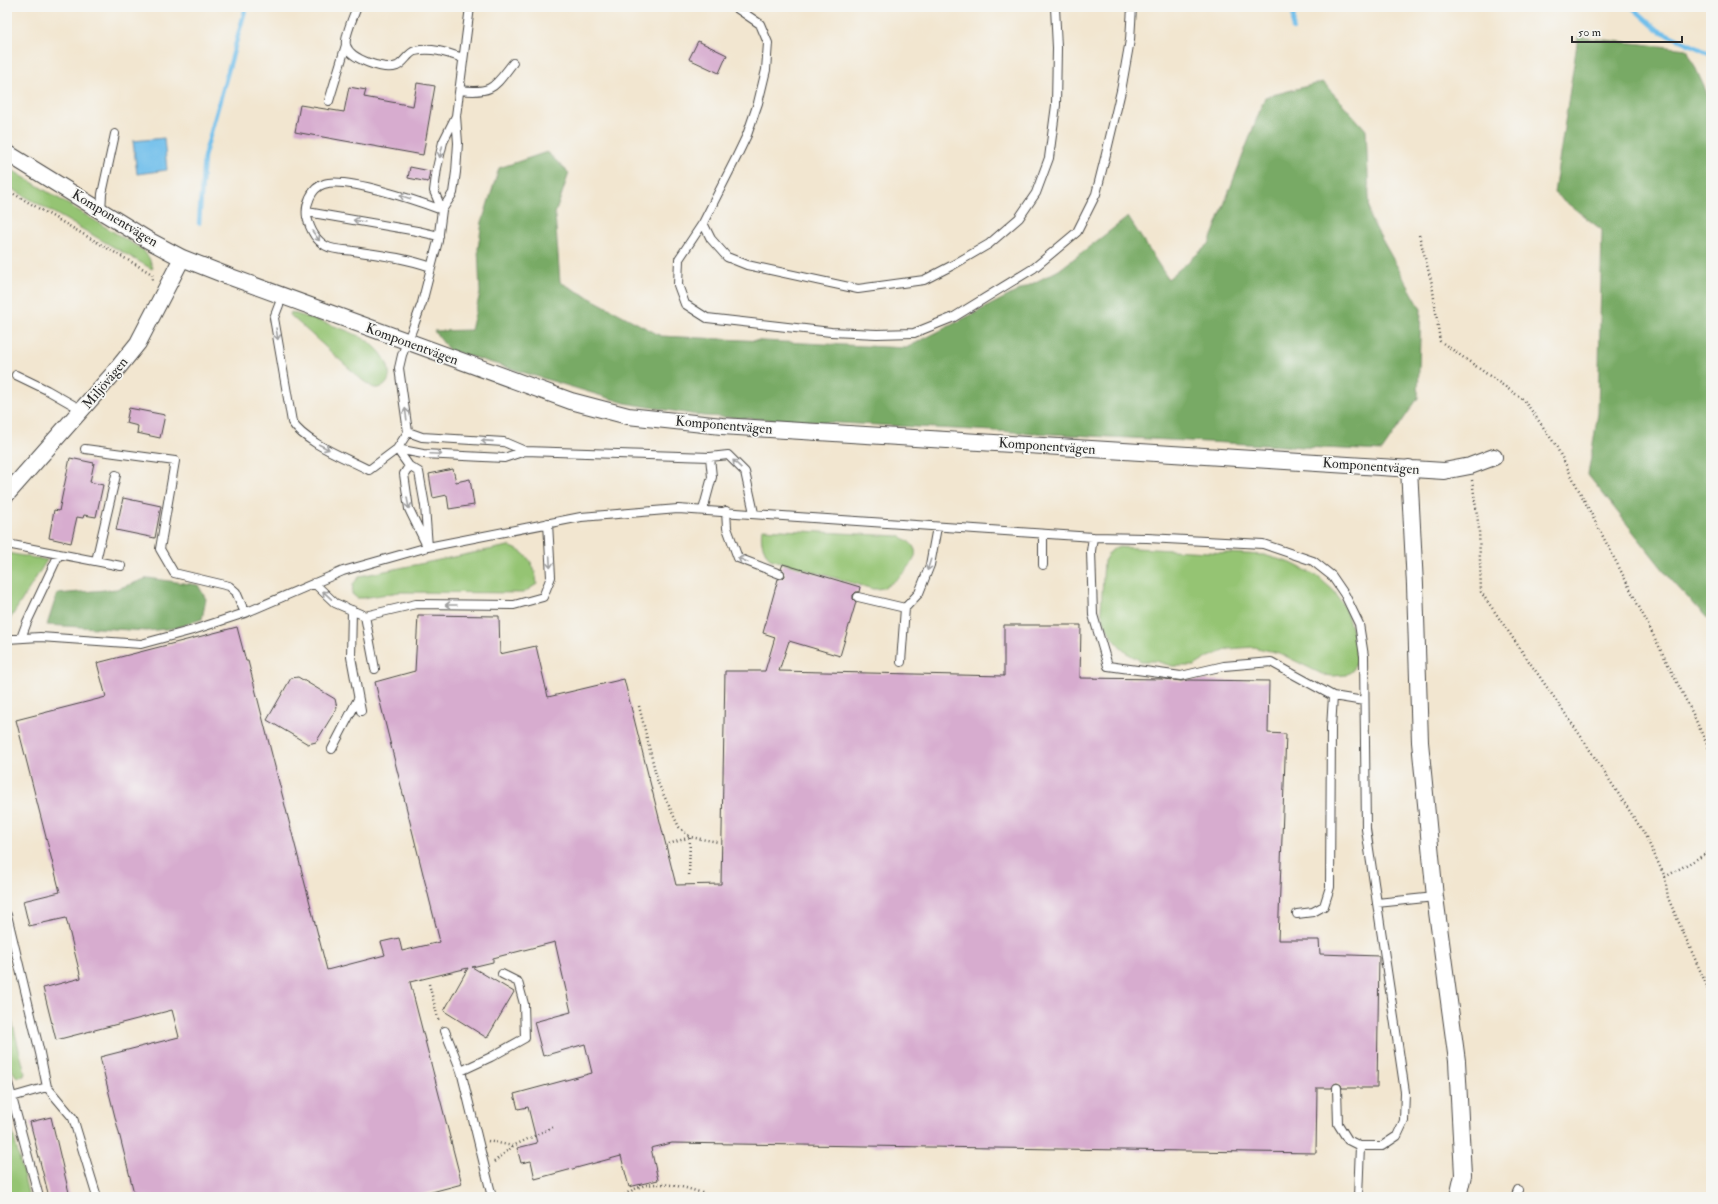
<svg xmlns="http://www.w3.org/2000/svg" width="1718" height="1204" font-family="'IM FELL Double Pica',serif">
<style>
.green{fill:#95c473;stroke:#60784f}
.forest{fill:#78aa65;stroke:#526a48}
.water{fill:#71bfeb;stroke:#4e758b}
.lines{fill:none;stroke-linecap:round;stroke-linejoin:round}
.stream{stroke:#71bfeb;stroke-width:4.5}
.building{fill:#d7accf}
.service-casing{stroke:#494744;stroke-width:10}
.minor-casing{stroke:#494744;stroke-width:18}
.path{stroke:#494744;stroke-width:2.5;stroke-dasharray:1 3;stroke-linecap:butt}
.service{stroke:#fff;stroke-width:8}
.minor{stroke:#fff;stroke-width:16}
.oneway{stroke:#a0a0a0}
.labels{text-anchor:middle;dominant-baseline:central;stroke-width:3.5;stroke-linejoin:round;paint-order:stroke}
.street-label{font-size:14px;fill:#2b2b2b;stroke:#f6f6f2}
</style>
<rect width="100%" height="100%" fill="#f6f6f2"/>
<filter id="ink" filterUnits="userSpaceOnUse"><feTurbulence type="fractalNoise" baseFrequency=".025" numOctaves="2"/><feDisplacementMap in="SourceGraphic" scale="8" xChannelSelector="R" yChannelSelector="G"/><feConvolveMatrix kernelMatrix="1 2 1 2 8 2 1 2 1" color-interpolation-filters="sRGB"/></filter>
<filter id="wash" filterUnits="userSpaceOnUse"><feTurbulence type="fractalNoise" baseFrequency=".012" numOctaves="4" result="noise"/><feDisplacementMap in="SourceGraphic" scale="16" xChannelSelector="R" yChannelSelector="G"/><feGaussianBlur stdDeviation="0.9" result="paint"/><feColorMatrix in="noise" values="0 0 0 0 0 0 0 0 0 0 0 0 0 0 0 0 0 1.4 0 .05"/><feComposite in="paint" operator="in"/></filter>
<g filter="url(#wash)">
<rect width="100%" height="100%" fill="#f2e6d0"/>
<path class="green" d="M 7,167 L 143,250 L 149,258 L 153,268 L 152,269 L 7,186 Z
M 291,312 C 313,320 361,331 376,348 C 385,356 396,376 384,386 C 380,388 376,389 372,387 C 369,385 365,382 362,380 L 290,315 Z
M 762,529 L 899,536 C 905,539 912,542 915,550 C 919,562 895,582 885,587 C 881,589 877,589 873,589 L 770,559 C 763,549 760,541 762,529 Z
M 508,546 C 528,552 535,564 537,584 L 523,593 L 399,592 L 363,598 L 357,598 L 352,594 L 353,584 L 360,576 Z
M 1116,547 L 1264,555 L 1291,563 L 1317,576 L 1334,591 L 1345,608 L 1355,641 L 1357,660 L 1352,671 L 1346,675 L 1333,676 L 1324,675 L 1279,653 L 1253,647 L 1229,649 L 1209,657 L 1194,666 L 1172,666 L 1156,661 L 1141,661 L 1125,652 L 1112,637 L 1105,624 L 1101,610 L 1104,561 L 1109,553 Z
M 7,553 L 47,560 L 7,624 Z
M 7,1001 L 25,1073 L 24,1076 L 17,1077 C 2,1062 7,1022 7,1001 Z
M 7,1110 L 29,1197 L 7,1197 Z"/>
<path class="forest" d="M 1578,37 L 1687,49 L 1711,102 L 1711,622 L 1673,582 L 1588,475 L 1598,413 L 1602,230 L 1554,193 Z
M 1323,82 L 1366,130 L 1370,218 L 1421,309 L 1418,398 L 1382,451 L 703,416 L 625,403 L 449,350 L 434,331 L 471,330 L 480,293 L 478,248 L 482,222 L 499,168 L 547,152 L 569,173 L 555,214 L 560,282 L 661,336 L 906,348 L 1059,270 L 1128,217 L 1168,279 L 1209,244 L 1265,97 Z
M 148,578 L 198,585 L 206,599 L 202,619 L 175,628 L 147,631 L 47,625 L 57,594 L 117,589 Z"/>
<path class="water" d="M 164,138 L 167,170 L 137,174 L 133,141 Z"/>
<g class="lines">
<path class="stream" d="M 1632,7 L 1658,30 L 1711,54
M 1293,29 L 1294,7
M 199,223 L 204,157 L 246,7"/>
</g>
<g id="blocks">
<path class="building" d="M 698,41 L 727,55 L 719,73 L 689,59 Z
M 417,83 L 435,86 L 423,155 L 295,132 L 300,105 L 344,112 L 349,87 L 366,90 L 364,97 L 413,106 Z
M 410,167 L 430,171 L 428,182 L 408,178 Z
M 129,408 L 165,415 L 160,438 L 137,433 L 138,426 L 126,423 Z
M 70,458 L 94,463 L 90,482 L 103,485 L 96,517 L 84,515 L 83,518 L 77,517 L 71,543 L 49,538 L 54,510 L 59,511 Z
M 453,469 L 456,482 L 470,479 L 474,505 L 449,509 L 447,495 L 433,498 L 429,474 Z
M 123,498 L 161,506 L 155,538 L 116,530 Z
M 783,564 L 860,587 L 859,592 L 856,592 L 853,595 L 853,599 L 856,602 L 840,656 L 789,641 L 779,671 L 1004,676 L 1004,625 L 1081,625 L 1080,678 L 1165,679 L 1181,681 L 1189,680 L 1269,681 L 1268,733 L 1286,734 L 1278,940 L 1319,940 L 1320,954 L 1379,956 L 1377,1088 L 1342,1088 L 1341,1085 L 1337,1083 L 1334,1084 L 1332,1088 L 1317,1088 L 1316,1153 L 672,1143 L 651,1148 L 658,1180 L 629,1187 L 621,1156 L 535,1179 L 531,1161 L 521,1163 L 517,1148 L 537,1143 L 528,1107 L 518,1109 L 514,1094 L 592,1073 L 585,1044 L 543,1056 L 534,1022 L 571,1012 L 555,942 L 493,958 L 493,962 L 472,967 L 514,992 L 487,1038 L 444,1011 L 468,968 L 410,982 L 462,1184 L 413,1197 L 135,1197 L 100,1057 L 179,1037 L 172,1010 L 56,1040 L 43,988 L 81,978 L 66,918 L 29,926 L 23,901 L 60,892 L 16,720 L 106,697 L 97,663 L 237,627 L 246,661 L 248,661 L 327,970 L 385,955 L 381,942 L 399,938 L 402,951 L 440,942 L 375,682 L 415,671 L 418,615 L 499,616 L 500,654 L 536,646 L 548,697 L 624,679 L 676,885 L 721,884 L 725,671 L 765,671 L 775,637 L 763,633 L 778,579 L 783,578 L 785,576 L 784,571 L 781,569 Z
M 298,677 L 335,699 L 337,708 L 316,742 L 308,744 L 267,720 L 291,678 Z
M 51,1117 L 70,1197 L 49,1197 L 30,1122 Z"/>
</g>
</g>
<g filter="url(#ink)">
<use href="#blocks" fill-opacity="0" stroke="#494744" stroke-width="1"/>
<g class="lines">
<g class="service-casing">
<path id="service" d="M 357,7 C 354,15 344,37 346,45 C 350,59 384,71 397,66 C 404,63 408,53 415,51 C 432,47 448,53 463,58
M 735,7 L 760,24 L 768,43 L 766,70 L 758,103 L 747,135 L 736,158 L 703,223 L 679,259 L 678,285 L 685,304 L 707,318 L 831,332 L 877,334 L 914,333 L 954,317 L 1034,268 L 1077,232 L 1096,194 L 1106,154 L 1121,91 L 1130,40 L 1132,7
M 460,90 C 493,94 494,87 513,63
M 329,101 L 346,45
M 442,210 L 434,191 L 437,168 L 443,142 L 456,116
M 101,211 L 102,194 L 115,134
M 307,212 L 417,231 L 439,236
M 703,223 L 711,239 L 727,257 L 747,265 L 858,289 L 924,280 L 953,265 L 989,244 L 1019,218 L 1036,193 L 1049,158 L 1056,105 L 1057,48 L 1055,7
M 431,267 C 406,258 380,255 353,251 C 346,250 333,250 326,246 C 315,240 310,229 307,217 C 305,205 311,188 324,184 C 345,176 420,202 442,210
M 282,297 L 274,318 L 292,422 C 305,443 346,458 369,470 L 397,449 L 408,432 L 399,368 L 402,355 L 414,325 L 422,303 L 438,241 L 442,210 L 453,193 L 456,172 L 458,143 L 456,116 L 470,7
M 16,375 L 47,390 L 82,410
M 408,432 L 422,437 L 504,442 L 525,451 L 710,457 L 728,455 L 745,472 L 754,513
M 85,449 L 175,461 L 160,549 L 174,573 L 229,586 L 236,592 L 245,613
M 397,449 L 423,454 L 504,458 L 525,451
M 397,449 L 409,466 L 419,472 L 425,506 L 428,547
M 409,466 L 404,474 L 409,509 L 426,544
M 703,510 L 712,477 L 710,457
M 726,511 L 727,528 L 738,558 L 780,574
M 1093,537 L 1091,551 L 1093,615 L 1108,666 L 1181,676 L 1224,666 L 1271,662 L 1333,696 L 1364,701
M 7,544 L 121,566
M 96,561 L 116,475
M 1043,565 L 1043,534
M 314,583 L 335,603 L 365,616 L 416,604 L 514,605 L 543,597 L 551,577 L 548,523
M 858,597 L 905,608 L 919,593 L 930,565 L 937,527
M 352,610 L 351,657 L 361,711
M 365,616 L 375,669
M 21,638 L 27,622 L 59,554
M 7,639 L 40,637 L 141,644 L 193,630 L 245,613 L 343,571 L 428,547 L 581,517 L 678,509 L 1093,537 L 1147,538 L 1263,544 L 1313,561 L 1332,576 L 1345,595 L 1359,624 L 1364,656 L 1366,829 L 1405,1092 L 1404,1121 L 1397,1136 L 1382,1146 L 1360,1146 L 1348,1140 L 1338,1124 L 1337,1088
M 901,662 L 905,608
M 332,749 L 358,699
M 1377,903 L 1435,897
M 1297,914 L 1313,912 L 1324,906 L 1330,887 L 1331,728 L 1333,696
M 7,915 L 40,1053 L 47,1087 L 73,1118 L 97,1197
M 445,1031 L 461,1071 L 492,1197
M 461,1071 L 491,1057 L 525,1038 L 524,1004 L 518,982 L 502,974
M 7,1079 L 39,1197
M 12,1097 L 47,1087
M 1358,1197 L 1360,1146
M 1515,1197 L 1518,1190"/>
</g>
<g class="minor-casing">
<path id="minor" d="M 7,153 L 148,240 L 182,258 L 228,276 L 571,401 L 628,416 L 722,426 L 1444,471 L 1470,466 L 1494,457
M 1409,468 L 1415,585 L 1420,742 L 1435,897 L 1457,1061 L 1463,1175 L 1458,1197
M 7,494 L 113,374 L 138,343 L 182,258"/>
</g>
<path class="path" d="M 7,190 L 152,274 L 153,280
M 1419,235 L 1432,284 L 1440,341 L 1524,400 L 1555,444 L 1625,579 L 1692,712 L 1711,753
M 1472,480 L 1479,529 L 1481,592 L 1580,735 L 1644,833 L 1665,877 L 1668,898 L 1707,986 L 1711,1003
M 639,706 L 658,783 L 679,827 L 690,837 L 689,878
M 669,844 L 690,837 L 718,842
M 1665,877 L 1711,851
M 429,984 L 439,1022
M 488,1141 L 513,1146
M 494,1162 L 513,1146 L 553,1127
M 621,1197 C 626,1194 632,1190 637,1188 C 660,1178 692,1189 713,1197"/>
<use href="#service" class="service"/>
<use href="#minor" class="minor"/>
</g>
<defs><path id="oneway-shaft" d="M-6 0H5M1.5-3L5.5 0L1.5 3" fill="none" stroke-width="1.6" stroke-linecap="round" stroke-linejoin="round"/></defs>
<g class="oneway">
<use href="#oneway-shaft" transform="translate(441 152) rotate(103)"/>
<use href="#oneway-shaft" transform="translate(405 197) rotate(-163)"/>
<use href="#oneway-shaft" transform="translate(359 221) rotate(-171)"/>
<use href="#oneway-shaft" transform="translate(316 236) rotate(53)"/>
<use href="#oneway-shaft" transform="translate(277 334) rotate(81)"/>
<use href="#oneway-shaft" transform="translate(406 414) rotate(-98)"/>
<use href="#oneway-shaft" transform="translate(487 441) rotate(-176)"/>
<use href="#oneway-shaft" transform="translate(324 447) rotate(27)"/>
<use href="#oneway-shaft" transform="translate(436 454) rotate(3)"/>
<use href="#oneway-shaft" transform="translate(737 464) rotate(-136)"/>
<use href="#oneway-shaft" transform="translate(408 503) rotate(80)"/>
<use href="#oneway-shaft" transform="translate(743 560) rotate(-156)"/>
<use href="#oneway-shaft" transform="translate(550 562) rotate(87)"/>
<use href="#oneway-shaft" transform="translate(929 565) rotate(107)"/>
<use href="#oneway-shaft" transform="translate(327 595) rotate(-137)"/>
<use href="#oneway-shaft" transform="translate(451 605) rotate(-180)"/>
</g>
</g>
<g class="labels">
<g class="street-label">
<text transform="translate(115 218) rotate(31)">Komponentvägen</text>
<text transform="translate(412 344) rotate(20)">Komponentvägen</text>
<text transform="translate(105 383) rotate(-50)">Miljövägen</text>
<text transform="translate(724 425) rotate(5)">Komponentvägen</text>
<text transform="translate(1047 446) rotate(4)">Komponentvägen</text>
<text transform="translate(1371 466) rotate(4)">Komponentvägen</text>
</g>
</g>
<rect width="1718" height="1204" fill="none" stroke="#f6f6f2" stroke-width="24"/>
<path d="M1572 36v6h110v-6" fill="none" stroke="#2b2b2b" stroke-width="2"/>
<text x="1578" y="36" font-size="12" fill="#2b2b2b" stroke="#f6f6f2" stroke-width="3" paint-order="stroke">50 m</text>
</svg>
